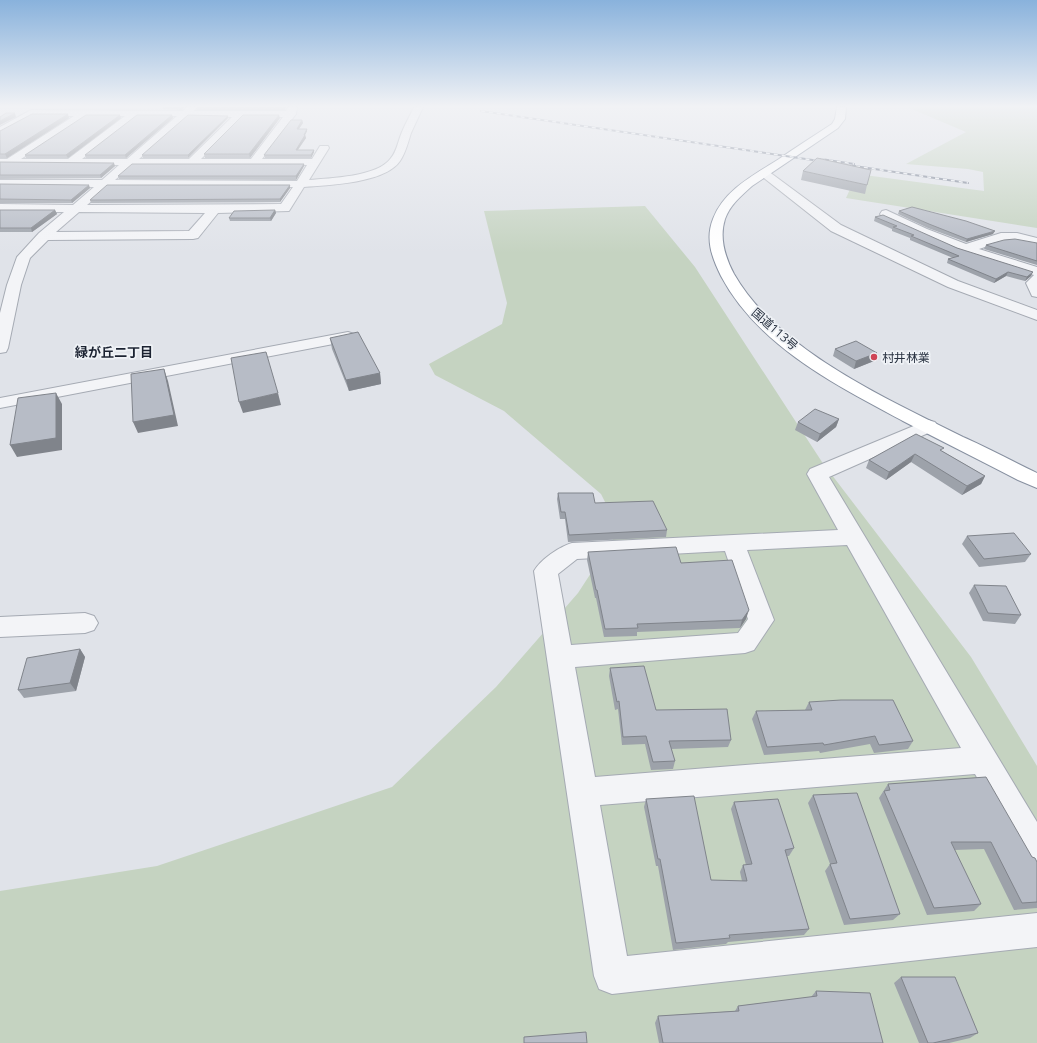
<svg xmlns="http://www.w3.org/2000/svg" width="1037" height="1043" font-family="'Open Sans','Noto Sans JP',sans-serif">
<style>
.green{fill:#c5d3c1}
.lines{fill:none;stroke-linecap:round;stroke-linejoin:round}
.minor-casing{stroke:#a5aab3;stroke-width:2}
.highway-casing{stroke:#8790a0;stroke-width:2}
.minor{fill:#f3f4f7;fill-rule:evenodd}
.highway{fill:#fff;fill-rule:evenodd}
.rail-casing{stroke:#798293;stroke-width:2}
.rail{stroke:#eff2f6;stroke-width:1.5;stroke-dasharray:4;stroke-linecap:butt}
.wall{fill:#9da2aa}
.shaded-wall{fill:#80848b}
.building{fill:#b7bcc6;stroke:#80848b}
.poi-dot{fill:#cf4456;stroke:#eff2f6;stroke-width:1.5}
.labels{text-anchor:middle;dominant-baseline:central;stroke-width:3.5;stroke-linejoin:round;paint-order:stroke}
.far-street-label{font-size:12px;fill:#283140;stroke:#eff2f6}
.far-poi-label{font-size:12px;fill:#283140;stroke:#eff2f6;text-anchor:start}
.far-neighbourhood-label{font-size:13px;font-weight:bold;fill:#1b2231;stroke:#eff2f6}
</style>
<rect width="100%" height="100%" fill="#e0e3e9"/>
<path class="green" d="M 907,107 L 1037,107 L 1037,228 L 846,198 L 857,174 L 984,191 L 983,172 L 968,169 L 906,164 L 966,132 Z
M 645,206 L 695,267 L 822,462 L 971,657 L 1037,766 L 1037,1043 L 0,1043 L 0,891 L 157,866 L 392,787 L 496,687 L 578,593 L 619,530 L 601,494 L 504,411 L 435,375 L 429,364 L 502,324 L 507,303 L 484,211 Z"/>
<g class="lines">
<g class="minor-casing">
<path id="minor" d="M 187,107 L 197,107 L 194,111 L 286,111 L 288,107 L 297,107 L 296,114 L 262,159 L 312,159 L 320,146 L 328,146 L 329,148 L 309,180 C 330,178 378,177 391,158 C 397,151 398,141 402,132 C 405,124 410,116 414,107 L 423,107 C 419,116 415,124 411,133 C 408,142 406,152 400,161 C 385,183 330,185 304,187 L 289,211 L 218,213 L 198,238 L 193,239 L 48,240 L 30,258 L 21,285 L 8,348 L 6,352 L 0,353 L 0,313 L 7,285 L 17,257 L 39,233 L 64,212 L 0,212 L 0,204 L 73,205 L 94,187 L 0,186 L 0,180 L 102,180 L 119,165 L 0,165 L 0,159 L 7,159 L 74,116 L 33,116 L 0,134 L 0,127 L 31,110 L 183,111 ZM 86,116 L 125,116 L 68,159 L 21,159 ZM 137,116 L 177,116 L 127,159 L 82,159 ZM 188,116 L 232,117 L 189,159 L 139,159 ZM 243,117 L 283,117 L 251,159 L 201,159 ZM 132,165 L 307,165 L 297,181 L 115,180 ZM 108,187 L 293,187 L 281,204 L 87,205 ZM 79,212 L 205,213 L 189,231 L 56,232 Z
M 764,170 L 768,171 L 841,225 L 958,281 L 1037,310 L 1037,320 L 948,287 L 831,231 L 760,175 L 758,173 L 760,171 Z
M 886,210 L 927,229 L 966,244 L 1001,233 L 1017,233 L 1037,238 L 1037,246 C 1010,239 1006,240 979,249 L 1037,267 L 1037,297 L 1032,296 L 1026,283 L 1034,275 C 981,261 930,242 882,217 L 880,214 L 882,211 Z
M 348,332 L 354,334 L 356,337 L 354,340 L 0,408 L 0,398 Z
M 928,420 L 935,422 L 938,426 L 935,430 L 829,477 L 1037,822 L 1037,868 L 1026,863 L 975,774 L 600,805 L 627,956 L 1037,913 L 1037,947 L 612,994 L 599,989 L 594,976 L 534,571 C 541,559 559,547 572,543 L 838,530 L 807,474 L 810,469 ZM 847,545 L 961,748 L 595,777 L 575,667 L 745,653 L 754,650 L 774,620 L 747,550 ZM 725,551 L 748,619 L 738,633 L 571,645 L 558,574 L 577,559 Z
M 85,613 L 94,616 L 98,623 L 94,630 L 85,633 L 0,637 L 0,617 Z"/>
</g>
<g class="highway-casing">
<path id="highway" d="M 837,107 L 846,107 L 845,119 L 838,128 L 752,186 C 741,196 730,205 725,219 C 719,238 725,257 734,274 C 777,350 887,399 963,437 C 988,448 1012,461 1037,473 L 1037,488 L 1018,480 C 980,460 941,441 903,421 C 836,385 758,346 721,276 C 712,258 705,239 713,219 C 724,190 754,175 779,159 C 796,147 814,136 832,124 L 835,119 Z"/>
</g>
<use href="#minor" class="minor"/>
<use href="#highway" class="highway"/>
<g class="rail-casing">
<path id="rail" d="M 481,111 L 826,162
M 821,159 L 854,164
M 848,165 L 968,183"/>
</g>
<use href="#rail" class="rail"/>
</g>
<path class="wall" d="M 162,107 L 185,107 L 182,110 L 163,109 Z
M 196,107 L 286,107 L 285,110 L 197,110 Z
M 172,115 L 173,118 L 126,158 L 86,158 L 85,155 Z
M 228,116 L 228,118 L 188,158 L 143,158 L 142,155 Z
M 69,118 L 7,158 L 0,158 L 0,131 Z
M 121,118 L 68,158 L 26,158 L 25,155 Z
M 280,118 L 250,158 L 205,158 L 204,154 Z
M 302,120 L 303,123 L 299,129 L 307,129 L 307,131 L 305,135 L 306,138 L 298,150 L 314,150 L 314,152 L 311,158 L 265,158 L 264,155 Z
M 0,162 L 115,166 L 101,178 L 0,179 Z
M 304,164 L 304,166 L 296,180 L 119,179 L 118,176 Z
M 803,171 L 867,185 L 865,194 L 801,180 Z
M 0,184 L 90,188 L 72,203 L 0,203 Z
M 290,188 L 280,202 L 91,203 L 90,200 Z
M 0,210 L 55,210 L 57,214 L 32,232 L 0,232 Z
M 275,210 L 276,213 L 271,221 L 230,221 L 229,218 Z
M 899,211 L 993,234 L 966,242 L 928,228 L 898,214 Z
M 875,217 L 957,248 L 1031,276 L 1025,281 L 1006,276 L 994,283 L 947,263 L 948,259 L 953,258 L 910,240 L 910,238 L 892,231 L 892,229 L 874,221 Z
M 1037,243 L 1037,265 L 984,249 L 986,245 Z
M 330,338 L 380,373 L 381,384 L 349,391 L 332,349 Z
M 835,349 L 877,353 L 874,361 L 854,369 L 833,356 Z
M 839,419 L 836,427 L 817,442 L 795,430 L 798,422 Z
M 942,451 L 985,476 L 981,484 L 962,495 L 911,462 L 886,480 L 866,468 L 869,460 Z
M 558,493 L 595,503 L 667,530 L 666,537 L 568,542 L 565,519 L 560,519 L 557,499 Z
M 967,536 L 1031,554 L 1025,562 L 979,567 L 962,544 Z
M 588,552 L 681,563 L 746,619 L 740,628 L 637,632 L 637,636 L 604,637 L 596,598 L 595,598 L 587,560 Z
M 974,585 L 1021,615 L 1015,624 L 983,621 L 969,593 Z
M 80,649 L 85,657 L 76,691 L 24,698 L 18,690 Z
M 610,668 L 656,710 L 731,740 L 728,747 L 671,749 L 675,761 L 673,769 L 651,770 L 645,744 L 622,745 L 618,709 L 615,710 L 609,676 Z
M 809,702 L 913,741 L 908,749 L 874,753 L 870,744 L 820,753 L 819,751 L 764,755 L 752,719 L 756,711 L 805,710 Z
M 888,784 L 1032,857 L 1037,862 L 1037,908 L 1014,910 L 984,849 L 954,850 L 981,904 L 974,911 L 927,915 L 879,798 Z
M 813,795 L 900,914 L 893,920 L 844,925 L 825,871 L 830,864 L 808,803 Z
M 646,799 L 711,880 L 742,881 L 740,872 L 743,865 L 746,865 L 731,809 L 734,802 L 794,848 L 789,856 L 787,856 L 809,929 L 804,935 L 728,942 L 726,944 L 673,950 L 658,866 L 656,866 L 644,807 Z
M 901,977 L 978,1033 L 970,1038 L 949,1043 L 919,1043 L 894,983 Z
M 816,991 L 883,1043 L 659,1043 L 655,1023 L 658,1016 L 735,1011 L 738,1006 L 811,997 Z"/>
<path class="shaded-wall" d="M 15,113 L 16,117 L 0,125 L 0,121 Z
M 68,114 L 69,118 L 7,158 L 5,154 Z
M 120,115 L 121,118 L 68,158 L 66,155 Z
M 172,115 L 173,118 L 126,158 L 125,155 Z
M 279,115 L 280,118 L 250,158 L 249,154 Z
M 228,116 L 228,118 L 188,158 L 188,155 Z
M 302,120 L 303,123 L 297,131 L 297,129 Z
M 307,129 L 307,131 L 305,135 L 306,138 L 296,152 L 296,150 Z
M 314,150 L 314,152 L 311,158 L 311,155 Z
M 114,163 L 115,166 L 101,178 L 100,175 Z
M 304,164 L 304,166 L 296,180 L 296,176 Z
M 89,185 L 90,188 L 72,203 L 71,200 Z
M 290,185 L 290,188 L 280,202 L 280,199 Z
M 55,210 L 57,214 L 32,232 L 31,228 Z
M 275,210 L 276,213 L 271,221 L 270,218 Z
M 995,231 L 993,234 L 966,242 L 967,239 Z
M 1008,272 L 1006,276 L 994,283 L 996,279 Z
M 1033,272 L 1031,276 L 1025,281 L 1027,277 Z
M 877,353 L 874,361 L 854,369 L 856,361 Z
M 164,369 L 168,381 L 178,426 L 138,433 L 133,422 Z
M 380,373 L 381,384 L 349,391 L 346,380 Z
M 56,393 L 62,404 L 62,450 L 17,457 L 10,445 Z
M 278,393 L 281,405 L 243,413 L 239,402 Z
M 839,419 L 836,427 L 817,442 L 820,434 Z
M 915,454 L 911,462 L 886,480 L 889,472 Z
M 985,476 L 981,484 L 962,495 L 967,486 Z
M 749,610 L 746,619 L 740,628 L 742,620 Z
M 80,649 L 85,657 L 76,691 L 70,683 Z"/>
<path class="building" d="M 6,113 L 15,113 L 0,121 L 0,117 Z
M 32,114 L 68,114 L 5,154 L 0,154 L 0,131 Z
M 86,115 L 120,115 L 66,155 L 25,155 Z
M 137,115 L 172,115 L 125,155 L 85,155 Z
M 188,115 L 228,116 L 188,155 L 142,155 Z
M 243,115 L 279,115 L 249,154 L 204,154 Z
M 291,120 L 302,120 L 297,129 L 307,129 L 304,135 L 305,135 L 296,150 L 314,150 L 311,155 L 264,155 Z
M 817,158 L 871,170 L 867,185 L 803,171 Z
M 0,162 L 114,163 L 100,175 L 0,175 Z
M 132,164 L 304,164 L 296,176 L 118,176 Z
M 0,184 L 89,185 L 71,200 L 0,199 Z
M 107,185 L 290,185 L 280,199 L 90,200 Z
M 912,207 L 966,221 L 995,231 L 967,239 L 929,224 L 899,211 Z
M 0,210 L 55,210 L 31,228 L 0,228 Z
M 275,210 L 270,218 L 229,218 L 234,211 Z
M 883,215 L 957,248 L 1033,272 L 1027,277 L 1008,272 L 996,279 L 948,259 L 959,256 L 911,236 L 914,235 L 893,227 L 897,226 L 875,217 Z
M 1015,239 L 1037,243 L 1037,261 L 986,245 L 1004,240 Z
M 358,332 L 380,373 L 346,380 L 330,338 Z
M 856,341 L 877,353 L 856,361 L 835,349 Z
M 266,352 L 278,393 L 239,402 L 231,358 Z
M 164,369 L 174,415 L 133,422 L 131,374 Z
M 56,393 L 56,438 L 10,445 L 18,398 Z
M 815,409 L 839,419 L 820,434 L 798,422 Z
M 916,434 L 944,448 L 940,450 L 985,476 L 967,486 L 915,454 L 889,472 L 869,460 Z
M 558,493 L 593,493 L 595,503 L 653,501 L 667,530 L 569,535 L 565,512 L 561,512 Z
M 1014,533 L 1031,554 L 984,559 L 967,536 Z
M 676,547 L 681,563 L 732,560 L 749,610 L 742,620 L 637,624 L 638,628 L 605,629 L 597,590 L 596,590 L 588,552 Z
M 974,585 L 1006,586 L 1021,615 L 988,613 Z
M 80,649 L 70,683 L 18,690 L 27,658 Z
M 644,666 L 656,710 L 727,709 L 731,740 L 669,741 L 675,761 L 653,762 L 646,736 L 623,737 L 619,701 L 617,702 L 610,668 Z
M 841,700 L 893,700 L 913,741 L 879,745 L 875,736 L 824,745 L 823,743 L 767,747 L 756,711 L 812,710 L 809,702 Z
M 986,777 L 1032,857 L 1035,858 L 1037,862 L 1037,902 L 1022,903 L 991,842 L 951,842 L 981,904 L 934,908 L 884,791 L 890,790 L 888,784 Z
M 857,793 L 900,914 L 850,919 L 830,864 L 837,863 L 813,795 Z
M 694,796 L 711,880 L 747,881 L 743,865 L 752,864 L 734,802 L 778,799 L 794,848 L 785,850 L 809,929 L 729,935 L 730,938 L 676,943 L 660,859 L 658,859 L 646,799 Z
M 901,977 L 955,977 L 978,1033 L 933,1043 L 928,1043 Z
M 816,991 L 870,993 L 883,1043 L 663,1043 L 658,1016 L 739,1011 L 738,1006 L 817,996 Z
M 586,1032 L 587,1043 L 524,1043 L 524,1037 Z"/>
<linearGradient id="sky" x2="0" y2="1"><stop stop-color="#89b2dc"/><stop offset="0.42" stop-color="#f1f2f5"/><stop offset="1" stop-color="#f1f2f5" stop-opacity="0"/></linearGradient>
<rect width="1037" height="253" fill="url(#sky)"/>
<circle class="poi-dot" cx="874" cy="357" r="4"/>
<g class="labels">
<g class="far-street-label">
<text transform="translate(775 329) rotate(41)">国道113号</text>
</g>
<g class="far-poi-label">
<text x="882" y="357">村井林業</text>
</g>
<g class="far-neighbourhood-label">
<text x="114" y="352">緑が丘二丁目</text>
</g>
</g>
</svg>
